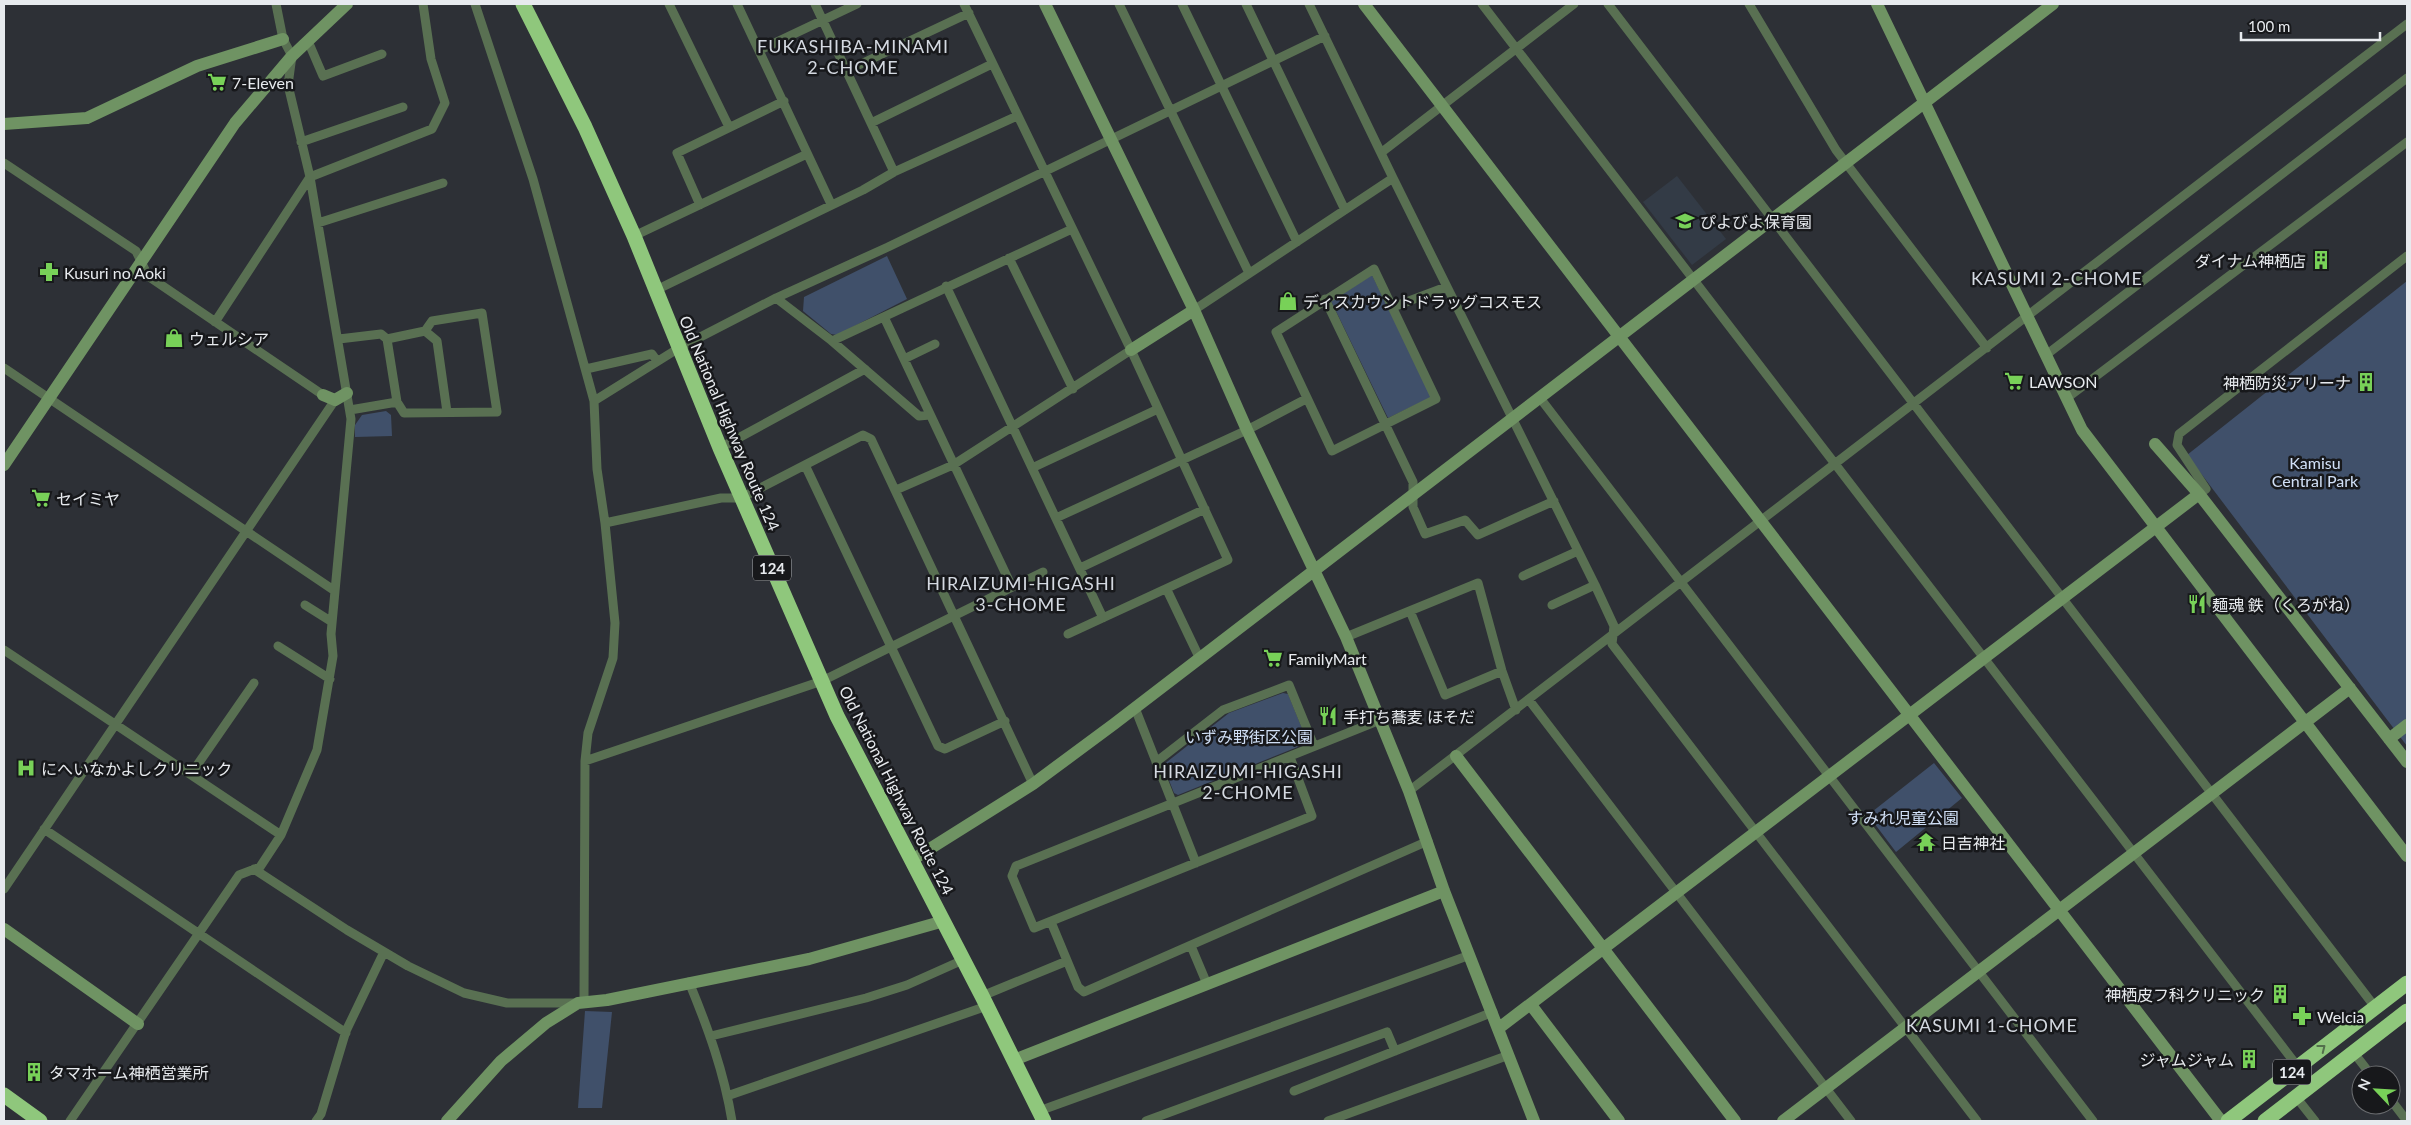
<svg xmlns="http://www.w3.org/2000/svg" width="2411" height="1125" font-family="Lato,'Noto Sans JP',sans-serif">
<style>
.built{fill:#333b46}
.green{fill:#40506a}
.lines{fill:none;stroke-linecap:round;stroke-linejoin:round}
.street{stroke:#597052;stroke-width:9}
.secondary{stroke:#6f9363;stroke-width:12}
.highway{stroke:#8fc77c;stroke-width:15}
.oneway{stroke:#53704c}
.labels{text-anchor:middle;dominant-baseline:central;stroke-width:5;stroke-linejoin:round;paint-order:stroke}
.shield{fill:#17181b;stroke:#a9abaf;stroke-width:1}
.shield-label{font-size:15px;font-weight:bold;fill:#e7eaee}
.poi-label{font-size:16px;fill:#e7eaee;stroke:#17181b;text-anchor:start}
.street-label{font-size:16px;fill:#e7eaee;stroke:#17181b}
.park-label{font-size:16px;fill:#d1e0f7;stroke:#17181b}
.neighbourhood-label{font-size:18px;letter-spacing:1px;fill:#d4d9e1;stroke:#17181b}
</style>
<rect width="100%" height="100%" fill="#2d3036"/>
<path class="built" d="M 1677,176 L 1726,239 L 1692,265 L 1643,202 Z"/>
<path class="green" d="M 887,256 L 907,299 L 837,335 L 831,334 L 803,311 L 804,297 Z
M 1372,275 L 1432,397 L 1388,418 L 1331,301 Z
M 2407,281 L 2407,746 L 2187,455 Z
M 386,411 L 391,415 L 392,436 L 355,437 L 355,425 L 362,415 Z
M 1283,693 L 1288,694 L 1306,738 L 1300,746 L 1178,795 L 1174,793 L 1163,765 L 1229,713 Z
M 1934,763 L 1962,798 L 1896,852 L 1868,815 Z
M 585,1011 L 612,1012 L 602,1108 L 578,1108 Z"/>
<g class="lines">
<path class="street" d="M 669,4 L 729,127
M 737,4 L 831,204
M 815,4 L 894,172
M 964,4 L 1131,350 L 1228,560 L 1068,634
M 1119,4 L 1249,273
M 1182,4 L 1297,242
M 1246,4 L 1345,210
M 1309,4 L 1393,178 L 1595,585 L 1614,626 L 1612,644 L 1977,1121
M 1482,4 L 2298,1067
M 1608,4 L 2375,1007
M 1749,4 L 1836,150 L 1987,348
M 308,41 L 323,76 L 382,54
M 760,50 L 857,4
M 846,71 L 969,13
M 871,123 L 992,64
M 301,142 L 403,107
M 1382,152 L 1574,4
M 4,163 L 136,251 L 148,276 L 323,395
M 700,205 L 677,153 L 784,101
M 318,223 L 443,183
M 634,236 L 807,154
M 1009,258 L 1073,389
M 1374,269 L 1436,399 L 1332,451 L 1276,332 Z
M 946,286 L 1103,618
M 656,290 L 863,190 L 894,172 L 1017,116
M 776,298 L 832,341 L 919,416 L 930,415
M 1325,299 L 1413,482 L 1413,507 L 1425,534 L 1465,520 L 1478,535 L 1554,501
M 1393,307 L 1446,287
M 1194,310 L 1393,178
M 884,317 L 1012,587
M 215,322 L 310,177 L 432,129 L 445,103 L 431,59 L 423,4
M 425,331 L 437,341 L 447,412
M 339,339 L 381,334 L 387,339
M 832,341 L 1072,229
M 2046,355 L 2407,78
M 904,359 L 935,344
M 4,368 L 335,591
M 586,369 L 652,354 L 657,361
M 1540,398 L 2093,1121
M 2067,398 L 2407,142
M 594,401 L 679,348 L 776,298 L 888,247 L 1325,36
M 350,410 L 397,402 L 387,339 L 425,331 L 432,321 L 482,313 L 497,412 L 404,413 L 397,402
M 720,448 L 865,369
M 805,465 L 938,746 L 945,749 L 1005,721
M 1032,468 L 1158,409
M 896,490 L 953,465 L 1131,350
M 2199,494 L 2206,489 L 2177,445 L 2179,434 L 2407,256
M 1056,518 L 1247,430 L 1306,399
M 605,523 L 721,498 L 741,498 L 863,435 L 871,439 L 1033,784
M 1080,568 L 1205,509
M 1523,576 L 1578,551
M 1167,590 L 1199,657
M 305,605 L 332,622
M 1552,605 L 1595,585
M 1410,611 L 1445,695 L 1502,671
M 1346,637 L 1478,583 L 1502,671 L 1516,710
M 278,646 L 330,679
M 4,650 L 281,835
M 1529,700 L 1851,1121
M 1135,708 L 1196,863
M 1290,757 L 1312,816 L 1034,928 L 1012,876 L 1016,866 L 1380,720
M 585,761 L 822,681 L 1043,572
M 1156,762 L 1223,710 L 1289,685 L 1314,746
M 191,774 L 254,683
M 1409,791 L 2407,24
M 44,829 L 346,1033
M 254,869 L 347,930 L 408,966 L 464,993 L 507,1003 L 578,1003 L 584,999 L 585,761 L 588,733 L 613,658 L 615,623 L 605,523 L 597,469 L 594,401 L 533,179 L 475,4
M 4,889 L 335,400
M 1051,922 L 1078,987 L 1084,992 L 1428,841
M 1191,946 L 1207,984
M 689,982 C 708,1028 724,1072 732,1121
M 982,996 L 1067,961
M 711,1036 L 866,998 L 907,985 L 963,960
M 2354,1053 L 2371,1075
M 1294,1091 L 1493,1012
M 727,1096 L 987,1006
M 2296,1097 L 2315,1121
M 2391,1100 L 2407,1121
M 1039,1111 L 1470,955
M 70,1121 L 239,875 L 260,867 L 281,835 L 317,750 L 333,656 L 331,634 L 351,419 L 310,177 L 288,85 L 292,56 L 283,39 L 276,4
M 316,1121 L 321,1114 L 346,1031 L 384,952
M 1146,1121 L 1387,1032 L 1395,1051
M 1328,1121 L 1509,1055"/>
<path class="secondary" d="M 1045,4 L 1194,310 L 1247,430 L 1346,637 L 1409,791 L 1444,891 L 1534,1121
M 1364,4 L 2221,1121
M 1877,4 L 2082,430 L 2407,856
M 4,124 L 87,118 L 197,66 L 283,39
M 1131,350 L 1194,310
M 323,395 L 335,400 L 347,393
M 2155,444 L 2199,494 L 2407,762
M 4,465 L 235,123 L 292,56 L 347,4
M 2389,739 L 2407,725
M 1456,756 L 1735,1121
M 912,860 L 1033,784 L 1114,724 L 2053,4
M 4,929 L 138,1024
M 1531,1005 L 1619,1121
M 1499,1028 L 2199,494
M 1014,1060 L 1444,891
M 447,1121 L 501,1061 L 546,1023 L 578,1003 L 607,1000 L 809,959 L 944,921
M 1783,1121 L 2350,688"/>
<path class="highway" d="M 523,4 L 585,127 L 634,236 L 720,448 L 837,716 L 982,996 L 1044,1121
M 4,1095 L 40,1121
M 2228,1121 L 2407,983
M 2265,1121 L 2407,1011"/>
</g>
<defs><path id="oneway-chevron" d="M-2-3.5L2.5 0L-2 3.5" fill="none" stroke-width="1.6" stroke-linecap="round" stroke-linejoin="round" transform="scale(1.25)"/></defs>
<use class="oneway" href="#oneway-chevron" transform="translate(2322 1048) rotate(-38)"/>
<defs>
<g id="supermarket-bare" transform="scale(1.5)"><path d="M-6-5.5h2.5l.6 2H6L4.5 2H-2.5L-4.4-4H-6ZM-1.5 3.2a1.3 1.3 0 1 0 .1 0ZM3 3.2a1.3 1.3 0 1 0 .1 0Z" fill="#78d158" stroke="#17181b" stroke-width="2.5" paint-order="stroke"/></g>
<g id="school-bare" transform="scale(1.5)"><path d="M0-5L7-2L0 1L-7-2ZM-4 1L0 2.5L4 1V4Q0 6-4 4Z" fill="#78d158" stroke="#17181b" stroke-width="2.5" paint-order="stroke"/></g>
<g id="building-bare" transform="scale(1.5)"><path d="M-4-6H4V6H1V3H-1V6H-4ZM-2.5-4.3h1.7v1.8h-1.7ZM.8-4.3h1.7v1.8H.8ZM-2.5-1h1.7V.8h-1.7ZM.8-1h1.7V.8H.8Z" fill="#78d158" stroke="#17181b" stroke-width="2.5" paint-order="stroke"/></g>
<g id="pharmacy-bare" transform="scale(1.5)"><path d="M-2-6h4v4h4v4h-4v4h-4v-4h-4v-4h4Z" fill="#78d158" stroke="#17181b" stroke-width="2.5" paint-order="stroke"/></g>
<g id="shop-bare" transform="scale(1.5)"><path d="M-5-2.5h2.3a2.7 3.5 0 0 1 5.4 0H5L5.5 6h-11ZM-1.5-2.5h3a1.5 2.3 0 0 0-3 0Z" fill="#78d158" stroke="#17181b" stroke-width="2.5" paint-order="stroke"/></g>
<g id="restaurant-bare" transform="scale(1.5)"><path d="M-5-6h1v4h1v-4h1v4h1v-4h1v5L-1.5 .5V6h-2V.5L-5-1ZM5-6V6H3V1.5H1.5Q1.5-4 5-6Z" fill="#78d158" stroke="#17181b" stroke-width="2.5" paint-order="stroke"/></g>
<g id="hospital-bare" transform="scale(1.5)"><path d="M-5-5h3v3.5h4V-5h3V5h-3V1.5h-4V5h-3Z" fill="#78d158" stroke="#17181b" stroke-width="2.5" paint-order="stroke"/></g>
<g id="temple-bare" transform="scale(1.5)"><path d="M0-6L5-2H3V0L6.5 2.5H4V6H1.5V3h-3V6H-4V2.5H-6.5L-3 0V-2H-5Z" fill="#78d158" stroke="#17181b" stroke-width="2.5" paint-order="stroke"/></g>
</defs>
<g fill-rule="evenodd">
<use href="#supermarket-bare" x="217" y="82"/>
<use href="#school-bare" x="1685" y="221"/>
<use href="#building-bare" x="2321" y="260"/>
<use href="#pharmacy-bare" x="49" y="272"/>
<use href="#shop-bare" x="1288" y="301"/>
<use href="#shop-bare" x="174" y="338"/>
<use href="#supermarket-bare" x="2014" y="381"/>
<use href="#building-bare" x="2366" y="382"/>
<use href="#supermarket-bare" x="41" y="498"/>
<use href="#restaurant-bare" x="2197" y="604"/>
<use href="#supermarket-bare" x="1273" y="658"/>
<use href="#restaurant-bare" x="1328" y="716"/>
<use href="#hospital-bare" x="26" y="768"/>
<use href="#temple-bare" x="1926" y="842"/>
<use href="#building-bare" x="2280" y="994"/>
<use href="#pharmacy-bare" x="2302" y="1016"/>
<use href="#building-bare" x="2249" y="1059"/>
<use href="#building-bare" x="34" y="1072"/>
</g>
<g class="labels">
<g class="shield">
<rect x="753" y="555.5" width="38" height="25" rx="4"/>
<rect x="2273" y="1059.5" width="38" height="25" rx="4"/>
</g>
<g class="shield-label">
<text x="772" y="568">124</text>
<text x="2292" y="1072">124</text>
</g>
<g class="poi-label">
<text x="232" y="82">7-Eleven</text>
<text x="1700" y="221">ぴよびよ保育園</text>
<text x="2306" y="260" text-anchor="end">ダイナム神栖店</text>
<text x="64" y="272">Kusuri no Aoki</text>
<text x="1303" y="301">ディスカウントドラッグコスモス</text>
<text x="189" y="338">ウェルシア</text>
<text x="2029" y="381">LAWSON</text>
<text x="2351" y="382" text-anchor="end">神栖防災アリーナ</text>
<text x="56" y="498">セイミヤ</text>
<text x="2212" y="604">麺魂 鉄（くろがね）</text>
<text x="1288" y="658">FamilyMart</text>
<text x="1343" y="716">手打ち蕎麦 ほそだ</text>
<text x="41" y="768">にへいなかよしクリニック</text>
<text x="1941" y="842">日吉神社</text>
<text x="2265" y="994" text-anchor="end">神栖皮フ科クリニック</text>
<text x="2317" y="1016">Welcia</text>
<text x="2234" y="1059" text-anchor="end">ジャムジャム</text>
<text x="49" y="1072">タマホーム神栖営業所</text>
</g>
<g class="street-label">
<text transform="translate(730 423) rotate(67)">Old National Highway Route 124</text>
<text transform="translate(897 790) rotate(63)">Old National Highway Route 124</text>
</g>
<g class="park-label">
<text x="2315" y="462">Kamisu<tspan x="2315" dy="18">Central Park</tspan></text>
<text x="1249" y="736">いずみ野街区公園</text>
<text x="1903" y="817">すみれ児童公園</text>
</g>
<g class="neighbourhood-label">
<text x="853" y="46">FUKASHIBA-MINAMI<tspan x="853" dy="21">2-CHOME</tspan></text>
<text x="2057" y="278">KASUMI 2-CHOME</text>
<text x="1021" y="583">HIRAIZUMI-HIGASHI<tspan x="1021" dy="21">3-CHOME</tspan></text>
<text x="1248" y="771">HIRAIZUMI-HIGASHI<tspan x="1248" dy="21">2-CHOME</tspan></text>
<text x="1992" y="1025">KASUMI 1-CHOME</text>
</g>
</g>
<rect width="2411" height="1125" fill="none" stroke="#e7eaee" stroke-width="10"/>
<g transform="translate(2376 1090) rotate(295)"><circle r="24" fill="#17181b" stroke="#6a6c6f"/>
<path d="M0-4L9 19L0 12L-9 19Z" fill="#78d158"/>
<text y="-8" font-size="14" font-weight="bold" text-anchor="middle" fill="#e7eaee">N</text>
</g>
<path d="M2241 32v8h139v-8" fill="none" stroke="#e7eaee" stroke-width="2.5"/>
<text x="2248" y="32" font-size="15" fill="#e7eaee" stroke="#17181b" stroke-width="4" paint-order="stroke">100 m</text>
</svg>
